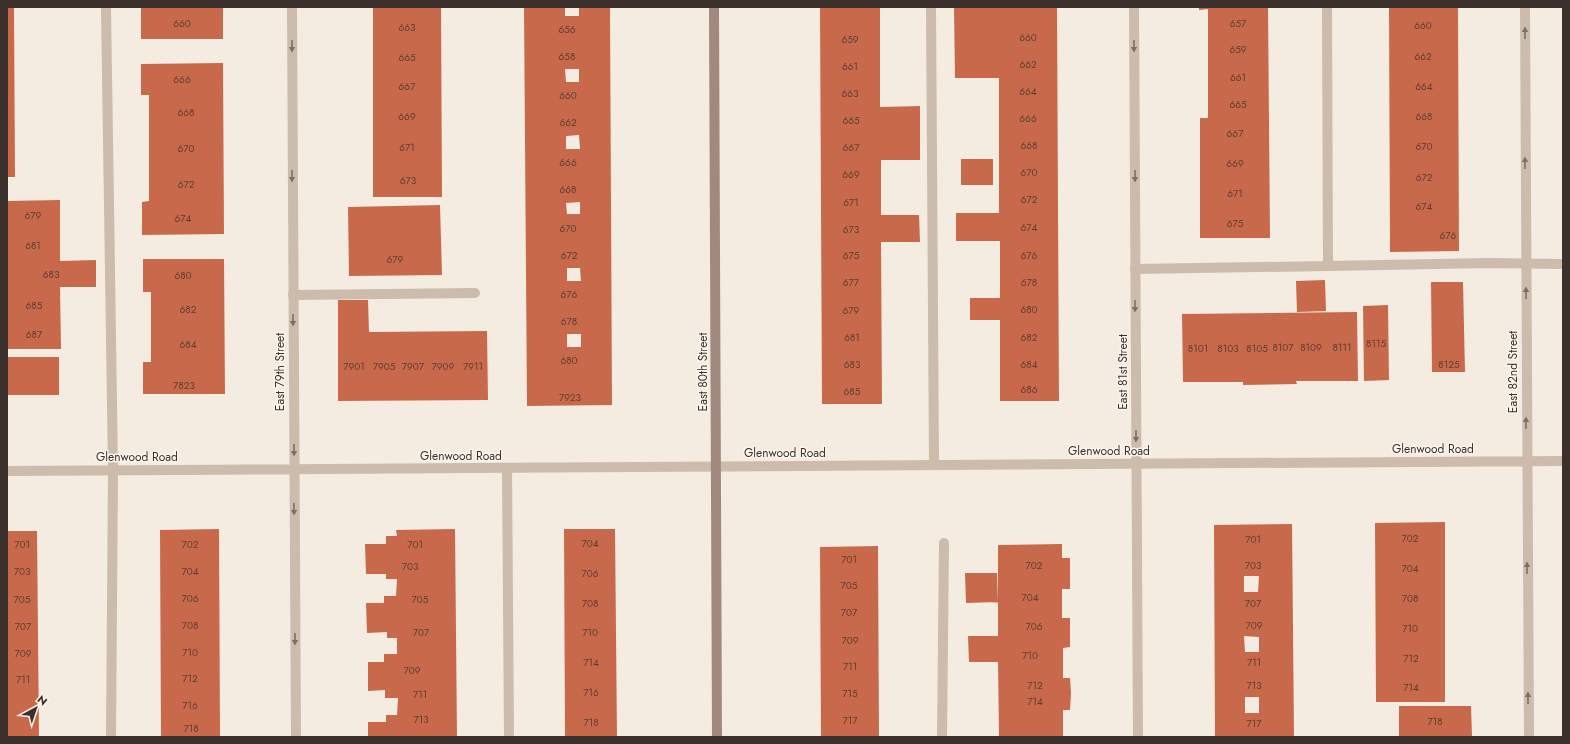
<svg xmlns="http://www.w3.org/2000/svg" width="1570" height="744" font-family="Jost,sans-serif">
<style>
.building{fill:#c8694b;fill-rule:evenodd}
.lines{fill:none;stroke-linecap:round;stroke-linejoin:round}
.lane{stroke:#cdbbac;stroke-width:10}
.street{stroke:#cdbbac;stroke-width:10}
.secondary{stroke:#a18a7d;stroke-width:10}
.oneway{fill:#7d6f65}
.labels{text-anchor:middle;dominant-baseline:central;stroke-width:3;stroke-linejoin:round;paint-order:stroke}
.number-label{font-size:10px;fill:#5e3e33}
.street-label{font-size:12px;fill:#3b302b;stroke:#fbf5ee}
</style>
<rect width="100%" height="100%" fill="#f4ebe1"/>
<path class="building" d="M 7,7 L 14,7 L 15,177 L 7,177 Z
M 141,7 L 223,7 L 223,39 L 141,39 Z
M 373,7 L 441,7 L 442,197 L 373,197 Z
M 524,7 L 565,7 L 565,16 L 579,16 L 579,7 L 610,7 L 612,405 L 527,406 ZM 565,69 L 579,69 L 579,82 L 566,82 ZM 579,135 L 580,149 L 566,149 L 566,136 ZM 580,202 L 580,214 L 567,214 L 566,203 ZM 567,268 L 580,268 L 581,281 L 567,281 ZM 567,334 L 581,334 L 581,347 L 567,347 Z
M 820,7 L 880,7 L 880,107 L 920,106 L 920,160 L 881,160 L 881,215 L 919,215 L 920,242 L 881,242 L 882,404 L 822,404 Z
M 954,7 L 1057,7 L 1059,401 L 1000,401 L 1000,320 L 970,320 L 970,298 L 1000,298 L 1000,241 L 956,241 L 956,213 L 999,213 L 999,78 L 955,78 Z
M 1199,7 L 1268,7 L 1270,238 L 1200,238 L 1200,118 L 1208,118 L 1208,9 L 1199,10 Z
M 1389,7 L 1458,7 L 1459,251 L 1390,252 Z
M 223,63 L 224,234 L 142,235 L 142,202 L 149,201 L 149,95 L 141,95 L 141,64 Z
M 961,159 L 993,159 L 993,185 L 961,185 Z
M 60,200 L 60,261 L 96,260 L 96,287 L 60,287 L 61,349 L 7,349 L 7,201 Z
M 440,205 L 442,275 L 349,276 L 348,207 Z
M 143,259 L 224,259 L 225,394 L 143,394 L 143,362 L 151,362 L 151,292 L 143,292 Z
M 1325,280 L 1326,311 L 1297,312 L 1296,281 Z
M 1431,282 L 1463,282 L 1465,372 L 1432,372 Z
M 338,300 L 368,300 L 369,332 L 487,331 L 488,400 L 338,401 Z
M 1388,305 L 1389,380 L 1364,381 L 1363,306 Z
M 1357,312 L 1358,381 L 1296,381 L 1297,384 L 1243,385 L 1243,382 L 1183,382 L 1182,314 Z
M 7,357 L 59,357 L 59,395 L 7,395 Z
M 1445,522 L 1445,702 L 1376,702 L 1375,523 Z
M 1292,524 L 1294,737 L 1215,737 L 1214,525 ZM 1244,576 L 1259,576 L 1258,592 L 1244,592 ZM 1244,636 L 1259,637 L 1259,652 L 1245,652 ZM 1245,697 L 1259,697 L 1259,713 L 1245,713 Z
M 219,529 L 220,737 L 161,737 L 160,530 Z
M 455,529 L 457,737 L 368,737 L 368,722 L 386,722 L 386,715 L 397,715 L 398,698 L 385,698 L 385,690 L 368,691 L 368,662 L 384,662 L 384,654 L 397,654 L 397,638 L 387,638 L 387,632 L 367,633 L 366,603 L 384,603 L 384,596 L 396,596 L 397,579 L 386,579 L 386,574 L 366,574 L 365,544 L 386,544 L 386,536 L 397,536 L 396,530 Z
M 564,529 L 615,529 L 617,737 L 565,737 Z
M 7,531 L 37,531 L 39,737 L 7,737 Z
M 1062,544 L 1062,558 L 1070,558 L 1070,589 L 1062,589 L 1062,618 L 1070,618 L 1070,647 L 1063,648 L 1063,678 L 1070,678 L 1071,693 L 1070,710 L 1063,710 L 1063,737 L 999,737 L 998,662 L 969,662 L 968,636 L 998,636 L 998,545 Z
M 878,546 L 879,737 L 821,737 L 820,547 Z
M 965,573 L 997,573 L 998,602 L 966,603 Z
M 1399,706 L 1471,706 L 1472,736 L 1399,737 Z"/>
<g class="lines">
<path class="lane" d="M 106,7 L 113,470 L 111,737
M 931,7 L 934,465
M 1328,266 L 1489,263 L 1563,264
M 1135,269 L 1328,266 L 1327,7
M 293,295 L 475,293
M 507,468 L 509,737
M 942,737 L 944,543"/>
<path class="street" d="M 292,7 L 296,737
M 1134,7 L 1138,737
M 1525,7 L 1529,737
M 7,471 L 1563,461"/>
<path class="secondary" d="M 714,7 L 717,737"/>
</g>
<defs><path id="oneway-solid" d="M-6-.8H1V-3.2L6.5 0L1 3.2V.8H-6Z"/></defs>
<g class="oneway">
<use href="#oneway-solid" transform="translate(1525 33) rotate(-90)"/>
<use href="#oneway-solid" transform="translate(292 46) rotate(90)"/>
<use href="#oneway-solid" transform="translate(1134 46) rotate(90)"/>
<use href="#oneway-solid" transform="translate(1525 163) rotate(-90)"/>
<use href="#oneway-solid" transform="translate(292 176) rotate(90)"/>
<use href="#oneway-solid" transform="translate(1135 176) rotate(90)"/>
<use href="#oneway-solid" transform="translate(1526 293) rotate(-90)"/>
<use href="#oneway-solid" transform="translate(1135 306) rotate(90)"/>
<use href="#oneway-solid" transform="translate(293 320) rotate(90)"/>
<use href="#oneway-solid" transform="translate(1526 423) rotate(-90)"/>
<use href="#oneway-solid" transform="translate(1136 436) rotate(90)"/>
<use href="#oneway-solid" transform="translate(294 450) rotate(90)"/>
<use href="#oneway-solid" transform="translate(294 509) rotate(89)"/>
<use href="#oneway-solid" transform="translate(1527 568) rotate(-90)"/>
<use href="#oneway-solid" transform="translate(295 639) rotate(90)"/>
<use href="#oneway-solid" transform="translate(1528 698) rotate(-90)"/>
</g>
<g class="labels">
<g class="number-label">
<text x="182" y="23">660</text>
<text x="1238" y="23">657</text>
<text x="1423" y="25">660</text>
<text x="407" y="27">663</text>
<text x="567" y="29">656</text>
<text x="1028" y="37">660</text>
<text x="850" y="39">659</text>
<text x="1238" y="49">659</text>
<text x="567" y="56">658</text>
<text x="1423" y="56">662</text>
<text x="407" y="57">665</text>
<text x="1028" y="64">662</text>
<text x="850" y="66">661</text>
<text x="1238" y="77">661</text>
<text x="182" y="79">666</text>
<text x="407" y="86">667</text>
<text x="1424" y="86">664</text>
<text x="1028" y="91">664</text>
<text x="850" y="93">663</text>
<text x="568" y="95">660</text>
<text x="1238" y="104">665</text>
<text x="186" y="112">668</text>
<text x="407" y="116">669</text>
<text x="1424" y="116">668</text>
<text x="1028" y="118">666</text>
<text x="851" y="120">665</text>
<text x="568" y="122">662</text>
<text x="1235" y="133">667</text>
<text x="1029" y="145">668</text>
<text x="1424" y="146">670</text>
<text x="407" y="147">671</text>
<text x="851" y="147">667</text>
<text x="186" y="148">670</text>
<text x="568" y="162">666</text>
<text x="1235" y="163">669</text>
<text x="1029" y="172">670</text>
<text x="851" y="174">669</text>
<text x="1424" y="177">672</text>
<text x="408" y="180">673</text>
<text x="186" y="184">672</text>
<text x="568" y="189">668</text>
<text x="1235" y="193">671</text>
<text x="1029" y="199">672</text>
<text x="851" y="202">671</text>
<text x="1424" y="206">674</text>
<text x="33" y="215">679</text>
<text x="183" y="218">674</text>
<text x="1235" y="223">675</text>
<text x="1029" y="227">674</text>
<text x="568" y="228">670</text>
<text x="851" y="229">673</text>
<text x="1448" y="235">676</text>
<text x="33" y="245">681</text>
<text x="569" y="255">672</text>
<text x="851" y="255">675</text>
<text x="1029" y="255">676</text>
<text x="395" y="259">679</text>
<text x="51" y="274">683</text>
<text x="183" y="275">680</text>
<text x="851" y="282">677</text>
<text x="1029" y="282">678</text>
<text x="569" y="294">676</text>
<text x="34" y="305">685</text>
<text x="188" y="309">682</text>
<text x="1029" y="309">680</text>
<text x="851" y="310">679</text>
<text x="569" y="321">678</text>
<text x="34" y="334">687</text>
<text x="852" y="337">681</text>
<text x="1029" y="337">682</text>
<text x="1376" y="343">8115</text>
<text x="188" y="344">684</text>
<text x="1283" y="347">8107</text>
<text x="1311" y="347">8109</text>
<text x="1342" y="347">8111</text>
<text x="1198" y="348">8101</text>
<text x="1228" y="348">8103</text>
<text x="1257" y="348">8105</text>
<text x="569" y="360">680</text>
<text x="852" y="364">683</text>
<text x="1029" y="364">684</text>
<text x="1449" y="364">8125</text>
<text x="354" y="366">7901</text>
<text x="384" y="366">7905</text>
<text x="413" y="366">7907</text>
<text x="443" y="366">7909</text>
<text x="473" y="366">7911</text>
<text x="184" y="385">7823</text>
<text x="1029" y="389">686</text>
<text x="852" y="391">685</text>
<text x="570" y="397">7923</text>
<text x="1410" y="538">702</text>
<text x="1253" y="539">701</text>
<text x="590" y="543">704</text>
<text x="22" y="544">701</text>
<text x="190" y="544">702</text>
<text x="415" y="544">701</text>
<text x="849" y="559">701</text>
<text x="1034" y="565">702</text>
<text x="1253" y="565">703</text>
<text x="410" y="566">703</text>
<text x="1410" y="568">704</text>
<text x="22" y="571">703</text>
<text x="190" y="571">704</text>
<text x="590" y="573">706</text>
<text x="849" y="585">705</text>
<text x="1030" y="597">704</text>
<text x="190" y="598">706</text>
<text x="1410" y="598">708</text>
<text x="22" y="599">705</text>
<text x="420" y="599">705</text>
<text x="590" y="603">708</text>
<text x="1253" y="603">707</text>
<text x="849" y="612">707</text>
<text x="190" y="625">708</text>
<text x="1254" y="625">709</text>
<text x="23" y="626">707</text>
<text x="1034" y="626">706</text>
<text x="1410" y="628">710</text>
<text x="421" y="632">707</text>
<text x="590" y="632">710</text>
<text x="850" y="640">709</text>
<text x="190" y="652">710</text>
<text x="23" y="653">709</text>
<text x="1030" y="655">710</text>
<text x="1411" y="658">712</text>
<text x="591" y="662">714</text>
<text x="1254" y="662">711</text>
<text x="850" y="666">711</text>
<text x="412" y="670">709</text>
<text x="190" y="678">712</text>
<text x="23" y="679">711</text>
<text x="1035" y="685">712</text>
<text x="1254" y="685">713</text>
<text x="1411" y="687">714</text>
<text x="591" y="692">716</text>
<text x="850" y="693">715</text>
<text x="420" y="694">711</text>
<text x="1035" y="701">714</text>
<text x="190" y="705">716</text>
<text x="421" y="719">713</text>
<text x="850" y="720">717</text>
<text x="1435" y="721">718</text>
<text x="591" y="722">718</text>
<text x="1254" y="723">717</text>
<text x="191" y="728">718</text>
</g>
<g class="street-label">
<text transform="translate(280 372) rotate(-90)">East 79th Street</text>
<text transform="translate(703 372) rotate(-90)">East 80th Street</text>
<text transform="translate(1123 372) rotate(-90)">East 81st Street</text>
<text transform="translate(1513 372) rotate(-90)">East 82nd Street</text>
<text x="1433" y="449">Glenwood Road</text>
<text x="1109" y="451">Glenwood Road</text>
<text x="785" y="453">Glenwood Road</text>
<text x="461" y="456">Glenwood Road</text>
<text x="137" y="457">Glenwood Road</text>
</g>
</g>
<rect width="1570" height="744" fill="none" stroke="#3b302b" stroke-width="16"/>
<g transform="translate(36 708) rotate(40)" stroke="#fbf5ee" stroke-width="3" paint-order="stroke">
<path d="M0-3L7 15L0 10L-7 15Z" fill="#3b302b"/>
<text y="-6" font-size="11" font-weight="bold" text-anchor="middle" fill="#3b302b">N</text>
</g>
</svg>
